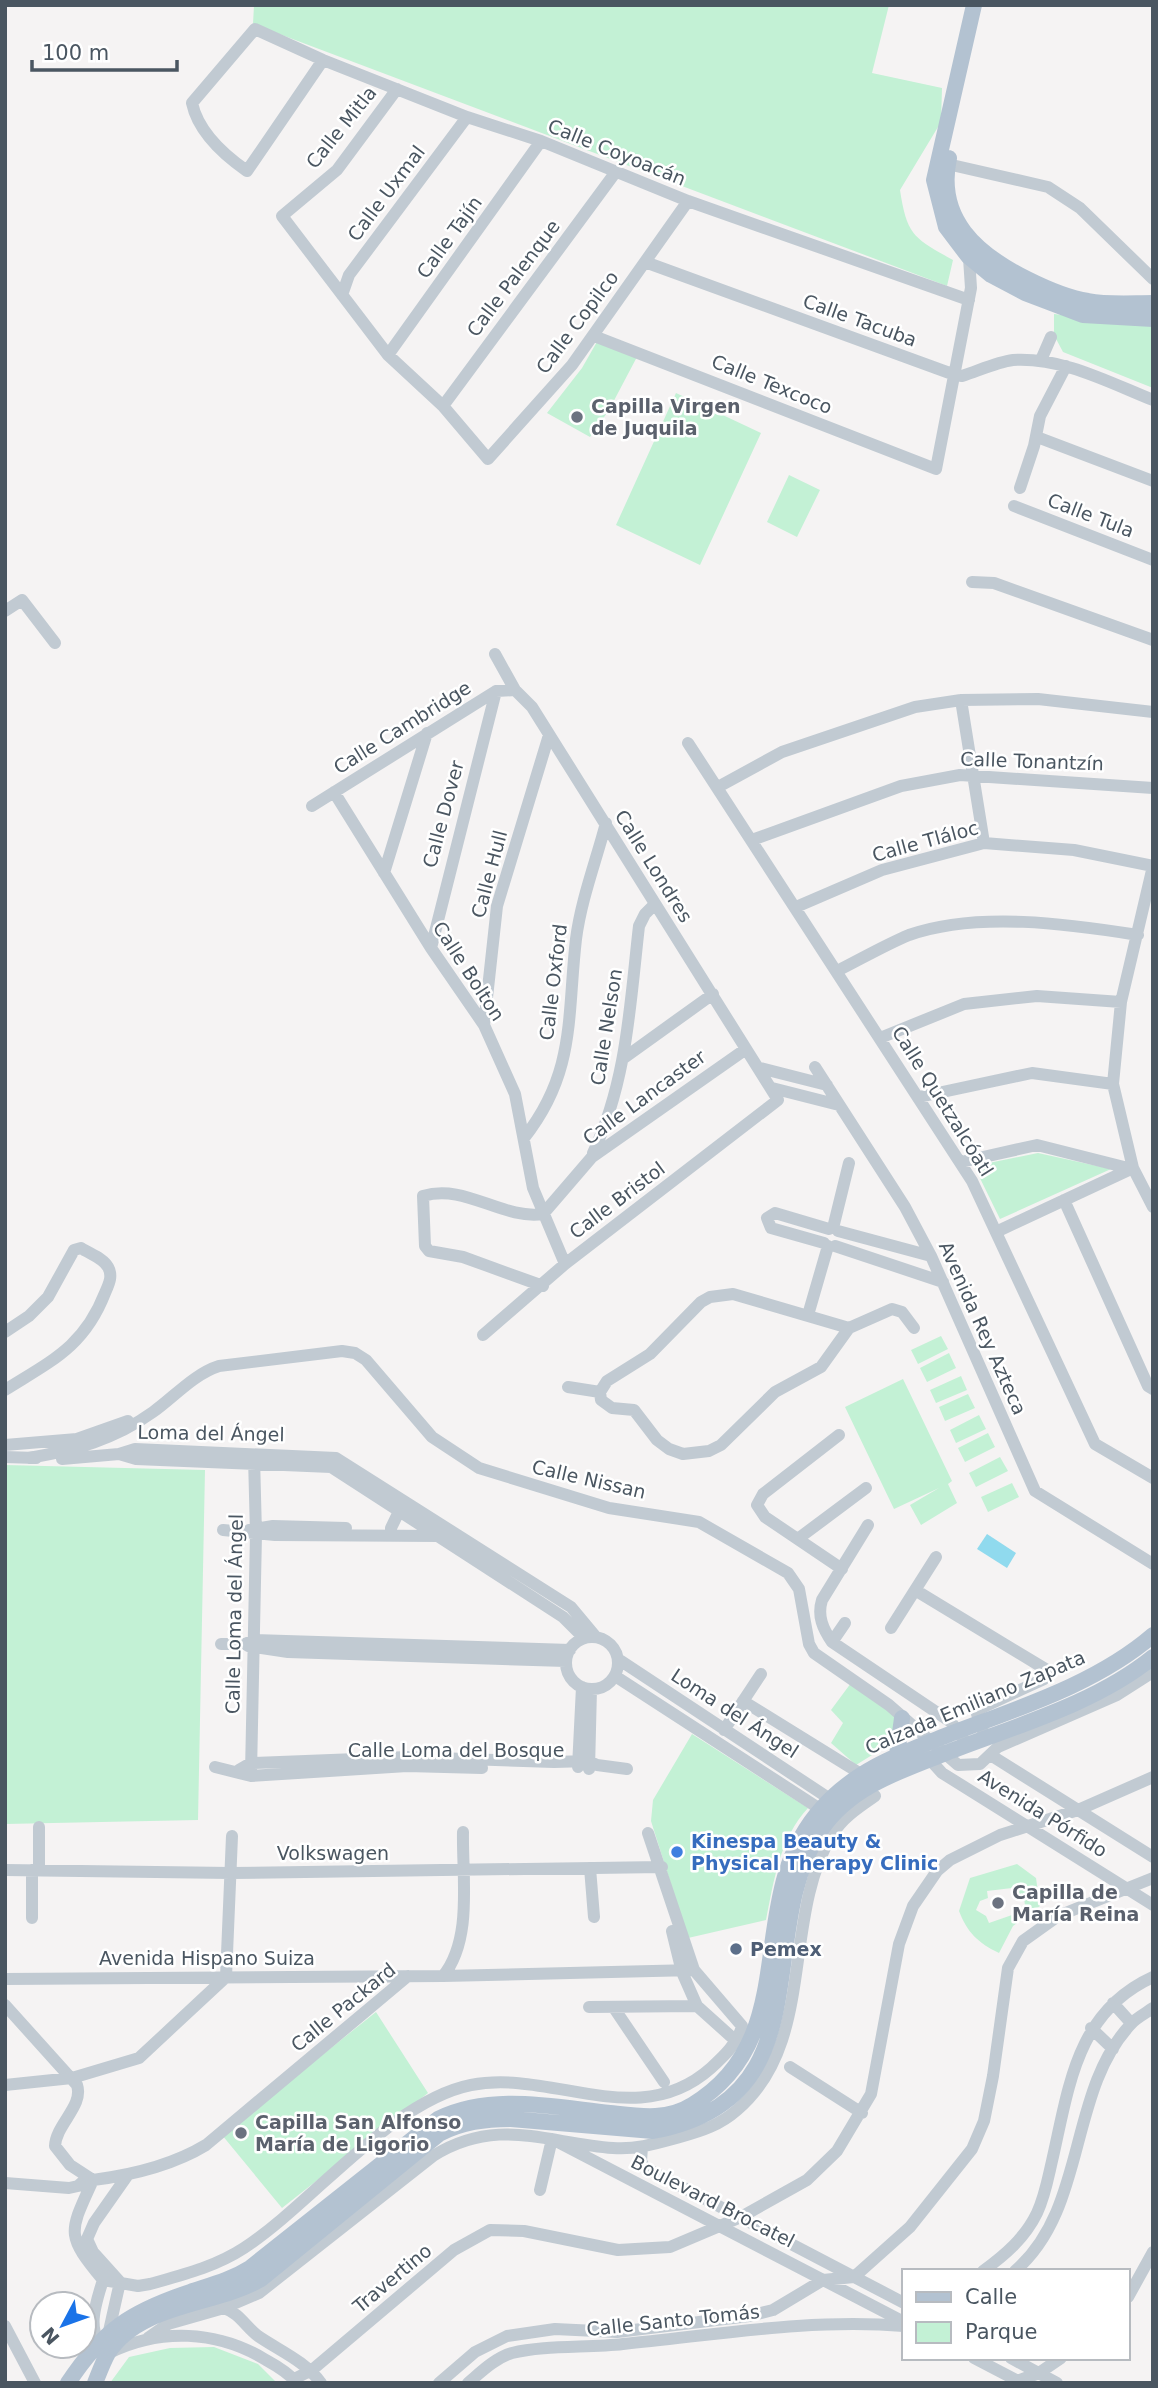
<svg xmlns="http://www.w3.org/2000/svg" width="1158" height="2388" font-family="'DejaVu Sans',sans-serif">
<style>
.green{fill:#c3f1d5;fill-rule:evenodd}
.water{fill:#90daee}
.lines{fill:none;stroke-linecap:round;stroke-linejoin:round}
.minor{stroke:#c1cad2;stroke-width:12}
.major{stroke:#b3c2d1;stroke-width:16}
.worship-dot{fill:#6b7280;stroke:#fff;stroke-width:2.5}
.shop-dot{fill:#3f7fe0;stroke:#fff;stroke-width:2.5}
.service-dot{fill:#5c6f8a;stroke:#fff;stroke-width:2.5}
.labels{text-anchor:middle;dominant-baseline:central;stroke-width:5;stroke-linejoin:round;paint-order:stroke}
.street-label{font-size:19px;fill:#4a5661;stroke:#fff}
.worship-label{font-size:19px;font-weight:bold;fill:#5b616d;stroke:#fff;text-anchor:start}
.shop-label{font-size:19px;font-weight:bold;fill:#366cbe;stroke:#fff;text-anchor:start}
.service-label{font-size:19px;font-weight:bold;fill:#4e5e75;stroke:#fff;text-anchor:start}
</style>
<rect width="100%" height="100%" fill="#f5f3f3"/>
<path class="green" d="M 254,5 L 889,5 L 872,73 L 942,88 L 941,122 L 900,190 C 907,236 914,238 953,260 L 947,286 L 253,24 Z
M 1054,314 L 1153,326 L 1153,388 L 1063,352 L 1054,335 Z
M 598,340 L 638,355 L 609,410 L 590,437 L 547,413 L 582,368 Z
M 676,393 L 761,433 L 700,565 L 616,525 Z
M 789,475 L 820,490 L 797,537 L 767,522 Z
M 1038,1153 L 1111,1169 L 1000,1219 L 974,1166 Z
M 941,1336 L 948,1349 L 918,1364 L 911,1350 Z
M 949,1353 L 956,1368 L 927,1382 L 920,1368 Z
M 961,1376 L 967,1390 L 936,1403 L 930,1390 Z
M 903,1379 L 952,1481 L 948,1484 L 957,1503 L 921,1525 L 910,1505 L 939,1488 L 894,1509 L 845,1407 Z
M 968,1394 L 975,1408 L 945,1421 L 939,1407 Z
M 979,1415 L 986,1429 L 956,1443 L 950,1430 Z
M 988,1433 L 995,1447 L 965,1462 L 958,1448 Z
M 1000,1457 L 1008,1471 L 976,1487 L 969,1473 Z
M 5,1465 L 205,1470 L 198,1820 L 5,1824 Z
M 1012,1483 L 1019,1497 L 988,1512 L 981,1497 Z
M 851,1683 L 893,1710 L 900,1727 L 893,1742 L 856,1765 L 831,1743 L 843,1723 L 831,1710 Z
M 692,1734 L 808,1808 C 780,1838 774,1880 766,1920 L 688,1938 L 651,1821 L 653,1800 Z
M 1017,1864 L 1036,1878 L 1040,1906 L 1013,1926 L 999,1953 C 978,1943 967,1932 959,1911 L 970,1878 ZM 1012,1888 L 1020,1896 L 1021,1893 L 1024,1895 L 1025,1907 L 1022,1907 L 1021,1915 L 1012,1915 L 989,1923 L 986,1916 L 976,1910 L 980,1901 L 988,1898 L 987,1891 Z
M 376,2012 L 428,2093 L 282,2208 L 222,2135 Z
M 214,2347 L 258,2364 L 277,2383 L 110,2383 L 129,2357 L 170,2348 Z"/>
<path class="water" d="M 987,1534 L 1016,1553 L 1007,1568 L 977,1549 Z"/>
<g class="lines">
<path class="minor" d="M 323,60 L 247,171 C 224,155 198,131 192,103 L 255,29 L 323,60 L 467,117 L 541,141 L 688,201 L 969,300
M 397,89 L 337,170 L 282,216 L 388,355 L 443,406 L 488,459 L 572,365 L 688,201
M 943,163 L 1048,187 L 1080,208 L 1153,279
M 645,262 L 955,375 L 962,376 C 978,371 997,362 1013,360 C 1062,357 1108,382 1153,400
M 342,295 L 349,275 L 467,117
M 594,336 L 936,469 L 971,288 L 969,258
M 388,355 L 541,141
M 1041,360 L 1051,337
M 443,406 L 615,173
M 1037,437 L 1153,481
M 1020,488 L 1034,446 L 1040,416 L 1066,366
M 1014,506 L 1153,560
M 972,582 L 994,583 L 1153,640
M 5,611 L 22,600 L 55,643
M 961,700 L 984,843
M 688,743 L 972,1181 L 1095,1444 L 1153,1478
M 718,787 L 782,752 L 915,707 L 961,700 L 1038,699 L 1153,712
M 334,792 L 431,948 L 484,1025 L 515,1094 L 533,1188 L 565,1264
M 312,806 L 496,691 L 515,690
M 752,840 L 901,786 L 960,775 L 1153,788
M 384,873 L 427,733
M 796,907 L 882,870 L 984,843 L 1074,850 L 1153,866 L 1121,1002 L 1113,1084 L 1133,1168 L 1153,1207
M 431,948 L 496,691
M 837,971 C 861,959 885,945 909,935 C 977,911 1069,924 1138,935
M 484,1025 L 497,906 L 549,735
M 880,1038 L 964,1004 L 1037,996 L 1121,1002
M 624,1058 L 713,994
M 815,1067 L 905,1207 L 931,1256 L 1035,1491 L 1153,1564
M 760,1068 L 827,1085
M 772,1088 L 839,1105
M 919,1097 L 1032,1073 L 1113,1084
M 524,1138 C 576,1072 567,1017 576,939 C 581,900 596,861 606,823
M 593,1153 C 627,1082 630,1004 639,926 L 645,914 L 655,904
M 961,1162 L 1037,1145 L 1132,1169
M 1064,1200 L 1148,1386 L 1153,1389
M 833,1228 L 849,1163
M 838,1231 L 931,1256
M 996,1232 L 1133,1168
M 824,1243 L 771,1228 L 767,1218 L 775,1213 L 829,1229
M 835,1246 L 943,1282
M 543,1286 L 463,1257 L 429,1251 L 425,1246 L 423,1196 C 465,1183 502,1220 543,1214 L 592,1157 L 746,1049
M 808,1315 L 828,1246
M 849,1328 L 733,1294 L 710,1297 L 701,1302 L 650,1354 L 607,1381 L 600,1392 L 601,1400 L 612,1408 L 634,1410 L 657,1440 L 669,1449 L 683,1454 L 709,1451 L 721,1445 L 775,1392 L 821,1367 L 849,1328 L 892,1309 L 902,1312 L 914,1328
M 5,1332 L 29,1316 L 48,1297 L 74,1250 L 81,1248 C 90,1254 103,1258 108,1267 C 113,1276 109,1284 105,1293 C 84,1347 51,1361 5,1390
M 483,1335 L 565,1264 L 778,1100 L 532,707 L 515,690 L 495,654
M 568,1387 L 600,1392
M 839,1435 L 763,1494 L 757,1505 L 765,1517 L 842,1569
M 5,1445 L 77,1439 L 128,1421
M 119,1454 L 136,1459 L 331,1467 L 563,1617 L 584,1638
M 5,1457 L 36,1458
M 29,1458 C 75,1450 114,1440 153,1412 C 174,1397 194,1374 219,1366 L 342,1351 L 355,1353 L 366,1360 L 432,1437 L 479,1468 L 609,1508 L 699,1522 L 788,1573 L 799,1589 L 809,1644 L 814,1653 L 889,1705 L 958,1765 L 980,1764 L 998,1747 L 1117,1695 L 1153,1672
M 62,1459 L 119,1454 L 135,1449 L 336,1458 L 571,1607 L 596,1637
M 868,1525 L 822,1600 C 817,1616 823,1629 832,1642 L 951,1722 L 963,1738
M 391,1528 L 403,1503
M 223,1530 L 275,1535 L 439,1536
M 249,1530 L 273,1526 L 346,1528
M 799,1538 L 866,1488
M 915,1590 L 1047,1670 L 1044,1679 L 979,1709 L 977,1714 L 985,1737
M 891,1628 L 936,1557
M566 1663a26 26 0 1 1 52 0a26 26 0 1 1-52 0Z
M 832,1642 L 845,1623
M 221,1644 L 245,1644 L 254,1640 L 570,1650
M 248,1646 L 288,1652 L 566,1661
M 618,1659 L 830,1799
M 615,1676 L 820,1809
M 743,1701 L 861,1774
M 724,1730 L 761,1674
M 924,1753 L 942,1773 L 1153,1905
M 992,1756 L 1153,1857
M 215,1767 L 251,1776 L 407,1766 L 482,1768
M 578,1767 L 582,1687
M 589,1769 L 591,1689
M 239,1770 L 251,1763 L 408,1757 L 554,1762 L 588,1761 L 597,1765 L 627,1769
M 251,1772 L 256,1534 L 254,1457
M 590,1868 L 594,1917
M 5,1870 L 231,1873 L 662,1867
M 32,1870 L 32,1918
M 39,1870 L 39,1827
M 672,1931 L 682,1972 L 697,2006 L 736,2041
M 443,1976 C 473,1939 462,1877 463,1832
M 5,1979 L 443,1976 L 694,1970
M 1113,2003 L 1131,2023
M 5,2005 L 77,2085 C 84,2106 56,2124 55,2146 L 70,2165 L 93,2180
M 589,2007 L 697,2006
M 614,2008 L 664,2082
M 1091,2028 L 1113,2049
M 790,2067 L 862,2113
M 5,2085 L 72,2078 L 139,2058 L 226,1977 L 232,1836
M 642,2147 L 641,2161 L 644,2167 L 904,2303
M 93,2180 C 132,2175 173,2165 206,2145 L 408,1976
M 93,2180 C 69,2233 65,2234 103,2280
M 5,2183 L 69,2188 L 78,2186 L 88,2177
M 540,2190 L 552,2139 L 904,2322
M 983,2271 C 1005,2255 1025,2238 1037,2213 C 1045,2196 1048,2178 1052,2161 C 1069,2087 1076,2012 1153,1977
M 1015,2271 C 1088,2208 1067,2092 1131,2024 C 1136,2018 1146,2013 1153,2008
M 103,2280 L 138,2286 L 150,2284 C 182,2275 215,2267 244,2248 C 313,2203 391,2101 471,2085 C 553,2069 638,2133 711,2068 C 724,2056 738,2043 742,2026 L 694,1970 L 648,1833
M 103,2280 C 95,2306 84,2334 109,2353 C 160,2328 217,2330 266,2360 C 277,2366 289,2373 297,2383
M 120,2282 L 93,2252 L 87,2239 L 94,2223 L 127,2176
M 1128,2297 L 1153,2252
M 224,2308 C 239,2313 246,2327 258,2336 C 280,2351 305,2361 321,2383
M 5,2326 L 35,2383
M 113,2334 L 109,2331 L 120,2282
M 148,2338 L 168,2324 L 224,2308 L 259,2293 L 433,2156 C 497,2116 546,2143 613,2148 C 636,2150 658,2143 680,2137 C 702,2131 720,2125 737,2110 C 817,2042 781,1919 832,1835 C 842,1818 859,1807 875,1796
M 974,2358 L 1020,2382
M 1011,2358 L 1057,2383
M 294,2379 L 312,2370 L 454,2250 L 490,2230 L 524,2231 L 618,2250 L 670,2247 L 741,2217 L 807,2180 L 837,2151 L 871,2094 L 899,1944 L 913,1906 L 937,1871 L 950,1860 L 1000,1835 L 1078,1810 L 1153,1777
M 439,2383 L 475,2352 L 507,2336 L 555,2329 L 617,2332 L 749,2316 L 773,2310 L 823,2280 L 854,2277 L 910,2227 L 972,2149 L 984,2121 L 993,2076 L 1008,1968 L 1023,1941 L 1058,1916 L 1153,1878
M 468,2383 C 481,2372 495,2358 512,2353 C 543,2345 589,2348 623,2344 C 716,2335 811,2318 904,2326
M 1012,2383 L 1039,2373 L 1061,2358"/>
<path class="major" d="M 974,5 L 934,180 L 946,227 L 968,256 L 991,275 L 1025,293 L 1083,315 L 1153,319
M 949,158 C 936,219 977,254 1027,279 C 1045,288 1067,298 1088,301 C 1108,305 1132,303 1153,303
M 897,1755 L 902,1718
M 68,2383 C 103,2330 130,2312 190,2292 C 211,2285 231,2280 250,2268 L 438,2119 C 491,2093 553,2107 610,2113 C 638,2116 667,2121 692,2105 C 808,2035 739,1898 823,1807 C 856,1770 900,1754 945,1736 C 1015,1709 1095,1685 1153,1635
M 95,2383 C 99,2373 103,2362 108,2353 C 140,2303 215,2306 261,2279 L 439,2134 C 462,2122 485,2119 511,2119 L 653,2131 C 827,2099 752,1934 821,1830 C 850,1787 900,1771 946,1753 C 1015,1726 1095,1704 1153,1657"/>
</g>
<g class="worship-dot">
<circle cx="577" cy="417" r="7"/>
<circle cx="998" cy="1903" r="7"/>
<circle cx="241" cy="2133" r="7"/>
</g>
<circle class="shop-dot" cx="677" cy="1852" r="7"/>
<circle class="service-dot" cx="736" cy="1949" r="7"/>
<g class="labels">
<g class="street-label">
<text transform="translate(341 127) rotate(-51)">Calle Mitla</text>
<text transform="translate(617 152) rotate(22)">Calle Coyoacán</text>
<text transform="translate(386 193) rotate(-53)">Calle Uxmal</text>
<text transform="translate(449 237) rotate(-54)">Calle Tajín</text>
<text transform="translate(513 278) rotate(-53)">Calle Palenque</text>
<text transform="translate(860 320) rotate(20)">Calle Tacuba</text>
<text transform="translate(577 322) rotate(-53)">Calle Copilco</text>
<text transform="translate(772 384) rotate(22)">Calle Texcoco</text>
<text transform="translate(1091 515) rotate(21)">Calle Tula</text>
<text transform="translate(402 727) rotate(-32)">Calle Cambridge</text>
<text transform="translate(1032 761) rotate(2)">Calle Tonantzín</text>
<text transform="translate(443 814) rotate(-75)">Calle Dover</text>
<text transform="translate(925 841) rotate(-15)">Calle Tláloc</text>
<text transform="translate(654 866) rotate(58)">Calle Londres</text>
<text transform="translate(489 874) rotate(-75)">Calle Hull</text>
<text transform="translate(469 971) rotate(57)">Calle Bolton</text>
<text transform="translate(553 982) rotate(-83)">Calle Oxford</text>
<text transform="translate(606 1027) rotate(-81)">Calle Nelson</text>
<text transform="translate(644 1097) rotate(-36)">Calle Lancaster</text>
<text transform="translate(943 1101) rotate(58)">Calle Quetzalcóatl</text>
<text transform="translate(617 1200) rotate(-37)">Calle Bristol</text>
<text transform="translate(983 1328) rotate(66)">Avenida Rey Azteca</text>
<text transform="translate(211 1433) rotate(1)">Loma del Ángel</text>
<text transform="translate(589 1479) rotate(13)">Calle Nissan</text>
<text transform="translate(234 1614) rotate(-89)">Calle Loma del Ángel</text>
<text transform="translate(975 1702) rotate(-23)">Calzada Emiliano Zapata</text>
<text transform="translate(735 1713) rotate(33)">Loma del Ángel</text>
<text x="456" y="1750">Calle Loma del Bosque</text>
<text transform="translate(1043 1813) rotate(32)">Avenida Pórfido</text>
<text x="333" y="1853">Volkswagen</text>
<text x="207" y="1958">Avenida Hispano Suiza</text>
<text transform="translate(343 2007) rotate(-39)">Calle Packard</text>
<text transform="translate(713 2201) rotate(27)">Boulevard Brocatel</text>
<text transform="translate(392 2278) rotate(-40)">Travertino</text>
<text transform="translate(673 2320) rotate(-6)">Calle Santo Tomás</text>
</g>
<g class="worship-label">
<text x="591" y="406">Capilla Virgen<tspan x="591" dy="22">de Juquila</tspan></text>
<text x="1012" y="1892">Capilla de<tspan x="1012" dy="22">María Reina</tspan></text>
<text x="255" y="2122">Capilla San Alfonso<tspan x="255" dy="22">María de Ligorio</tspan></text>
</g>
<g class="shop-label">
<text x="691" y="1841">Kinespa Beauty &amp;<tspan x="691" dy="22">Physical Therapy Clinic</tspan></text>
</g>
<g class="service-label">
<text x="750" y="1949">Pemex</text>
</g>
</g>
<rect width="1158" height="2388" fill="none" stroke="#4a5661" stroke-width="14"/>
<rect x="902" y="2269" width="228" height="91" fill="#ffffff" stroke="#b7bbc0" stroke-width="2"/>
<rect x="916" y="2292" width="35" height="10" fill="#b3c2d1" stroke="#b7bbc0" stroke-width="2"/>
<text x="965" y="2304" font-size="21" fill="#4a5661">Calle</text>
<rect x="916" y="2322" width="35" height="21" fill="#c3f1d5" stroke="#b7bbc0" stroke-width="2"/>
<text x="965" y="2339" font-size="21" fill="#4a5661">Parque</text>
<g transform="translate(63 2325) rotate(229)"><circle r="33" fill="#ffffff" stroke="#b7bbc0" stroke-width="2"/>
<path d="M0-5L12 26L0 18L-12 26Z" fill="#1a73e8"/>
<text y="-10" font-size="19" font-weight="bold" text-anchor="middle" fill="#4a5661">N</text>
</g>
<path d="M32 60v10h145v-10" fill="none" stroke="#4a5661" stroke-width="3.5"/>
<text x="42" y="60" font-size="21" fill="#4a5661" stroke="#ffffff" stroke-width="5" paint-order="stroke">100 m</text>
</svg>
